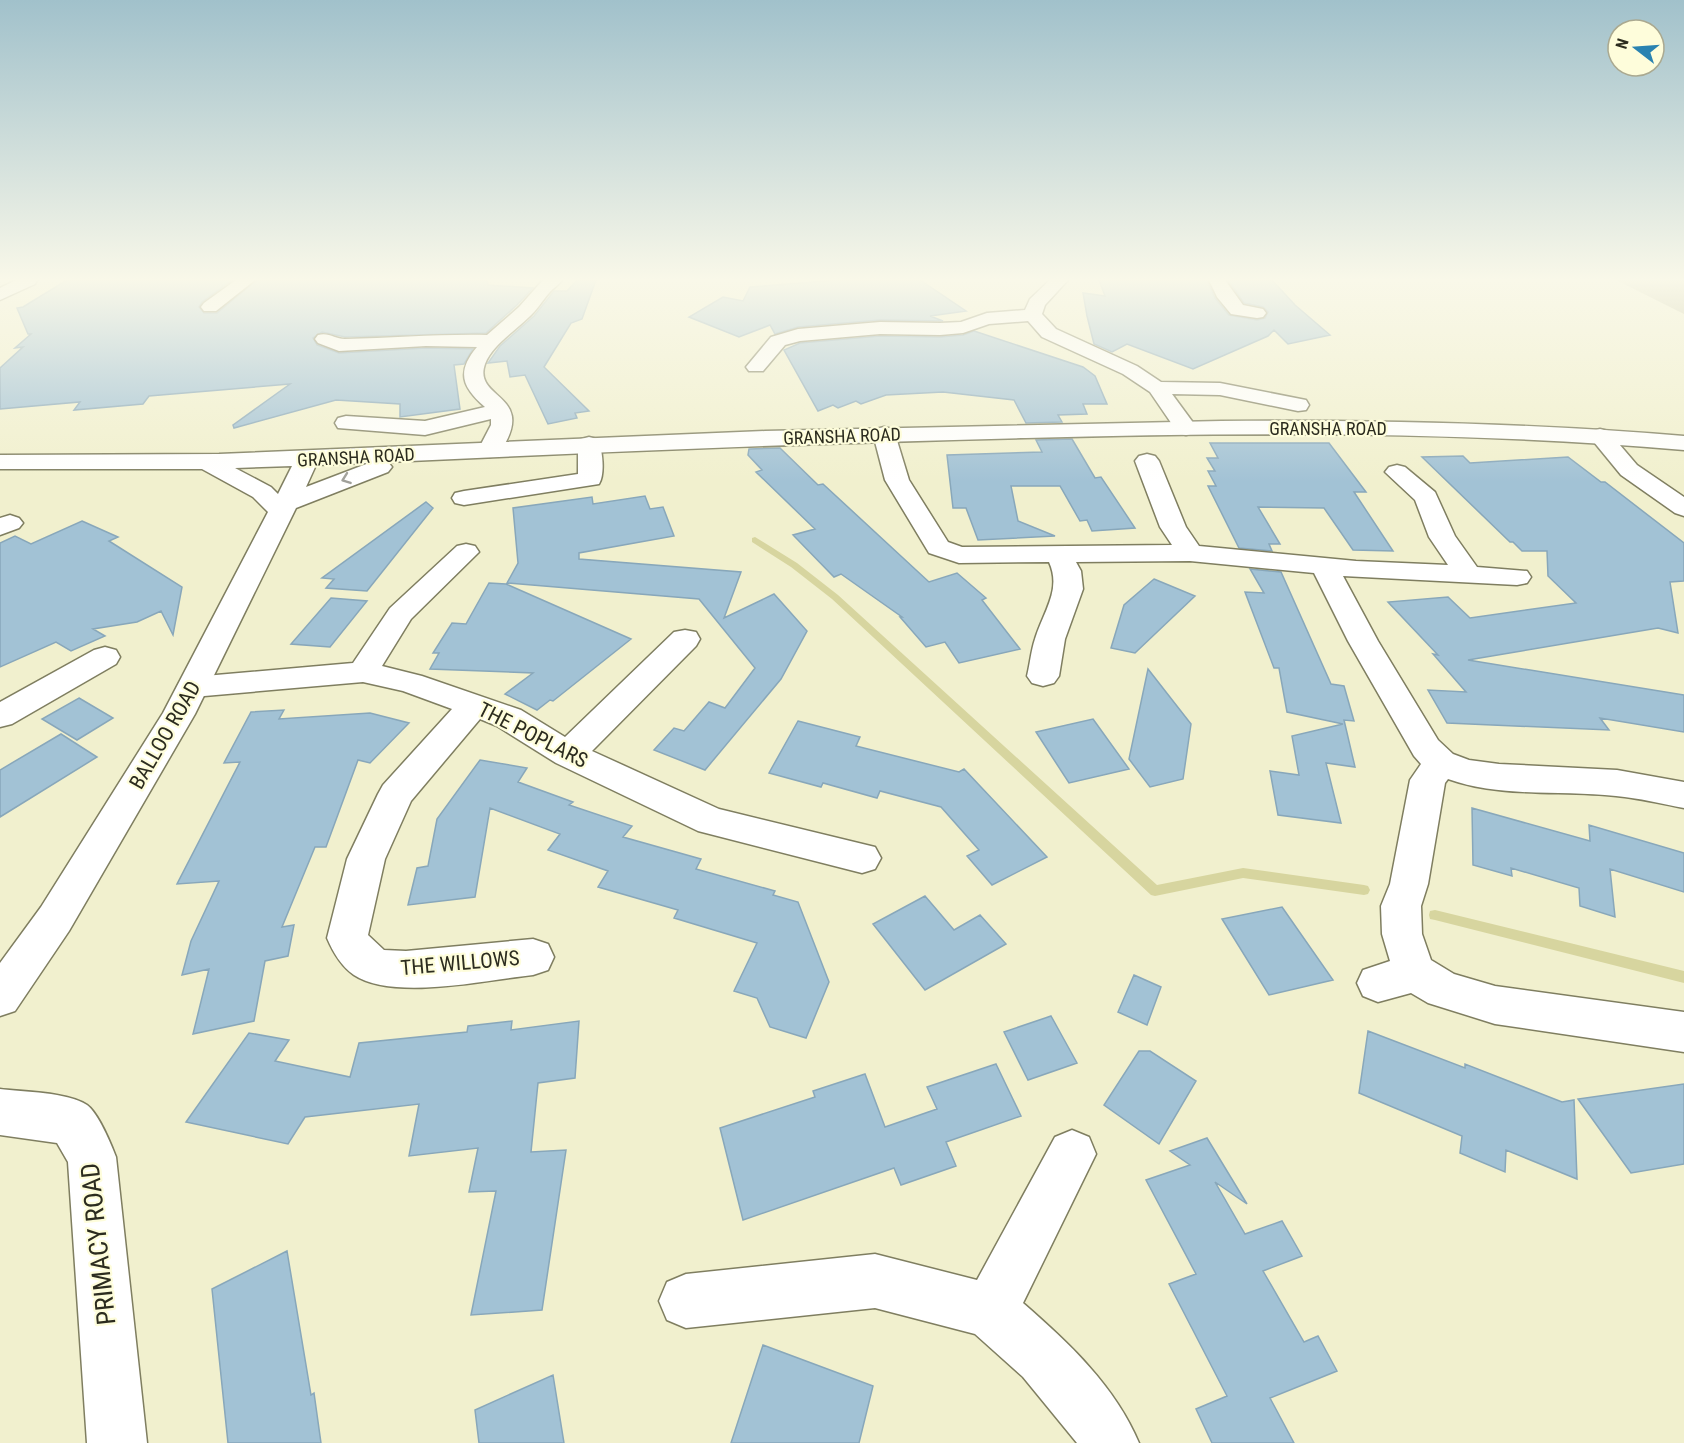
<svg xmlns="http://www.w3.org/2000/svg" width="1684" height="1443" font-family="'Roboto Condensed',sans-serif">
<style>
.green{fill:#bebd9c}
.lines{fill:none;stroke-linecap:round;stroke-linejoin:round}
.stream{fill:#d7d59f;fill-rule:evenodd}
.building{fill:#a2c2d5;stroke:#88a7ba;stroke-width:1.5}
.minor-casing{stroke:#7f7e60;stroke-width:3}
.tertiary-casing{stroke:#7f7e60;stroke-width:3}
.minor{fill:#fff;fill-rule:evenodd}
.tertiary{fill:#fff;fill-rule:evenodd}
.oneway{stroke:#a0a09a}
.labels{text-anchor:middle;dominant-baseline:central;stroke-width:4.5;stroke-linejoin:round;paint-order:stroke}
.far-street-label{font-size:18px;fill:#2c2c1f;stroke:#fefddb}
.street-label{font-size:21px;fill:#2c2c1f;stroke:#fefddb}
.near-street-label{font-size:26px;fill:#2c2c1f;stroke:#fefddb}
</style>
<rect width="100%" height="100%" fill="#f1f0ce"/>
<path class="green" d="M 1616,280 L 1684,280 L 1684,314 Z"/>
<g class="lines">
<path class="stream" d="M 755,537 L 797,563 L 838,595 L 1157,885 L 1243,868 L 1364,885 L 1368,886 L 1370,890 L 1368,894 L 1364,895 L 1243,878 L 1155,896 L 1151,895 L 832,599 L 791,567 L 752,542 L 752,538 Z
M 1435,910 L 1684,971 L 1684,983 L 1435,920 L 1430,919 L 1429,915 L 1430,911 Z"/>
</g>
<path class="building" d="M 67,280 L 232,280 L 202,302 L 199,307 L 204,313 L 217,313 L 257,280 L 487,280 L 488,285 L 533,288 L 517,305 L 486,333 L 345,337 L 322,332 L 313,338 L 317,345 L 339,353 L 426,348 L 473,349 L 464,364 L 454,365 L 460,409 L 400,417 L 400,404 L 336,400 L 234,428 L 233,425 L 290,384 L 149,396 L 143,404 L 74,410 L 80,402 L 0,409 L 0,368 L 23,347 L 15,348 L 31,334 L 28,334 L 17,308 L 23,307 Z
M 577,280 L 596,280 L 582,319 L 571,323 L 544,367 L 589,411 L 575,413 L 577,418 L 548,424 L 525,375 L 510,377 L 507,361 L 488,363 L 500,346 L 534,316 L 554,291 L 567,291 Z
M 839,280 L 920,280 L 966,311 L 930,316 L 943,321 L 880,320 L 798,327 L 775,334 L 770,325 L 739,337 L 689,317 L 723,297 L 743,301 L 750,287 Z
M 1099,280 L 1207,280 L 1215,298 L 1229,315 L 1257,320 L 1265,318 L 1268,312 L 1263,307 L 1244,303 L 1228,280 L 1272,280 L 1295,305 L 1330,335 L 1288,344 L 1274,330 L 1268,336 L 1193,369 L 1127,344 L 1112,352 L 1094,344 L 1087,316 L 1083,293 L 1105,296 Z
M 974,331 L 1083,367 L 1095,376 L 1107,404 L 1083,404 L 1087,414 L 1058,415 L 1062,422 L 1026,423 L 1014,400 L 943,392 L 886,395 L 861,404 L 856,401 L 838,408 L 833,405 L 818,411 L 784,350 L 800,343 L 880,336 L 940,337 L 963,335 Z
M 1072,439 L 1095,478 L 1101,477 L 1135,528 L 1092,531 L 1087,520 L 1080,521 L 1060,486 L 1011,486 L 1018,521 L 1055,536 L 978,540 L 966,508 L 953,508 L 947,455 L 1042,452 L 1036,440 Z
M 1210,443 L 1329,443 L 1366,492 L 1354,492 L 1393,551 L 1353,550 L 1324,508 L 1258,507 L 1280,544 L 1269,544 L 1272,551 L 1239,548 L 1208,486 L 1216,486 L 1208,471 L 1215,471 L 1207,458 L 1218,458 Z
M 780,448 L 818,485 L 823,484 L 929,582 L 957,573 L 986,598 L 982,600 L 1020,649 L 959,663 L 945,642 L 926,647 L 900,617 L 902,617 L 841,574 L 834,577 L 793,535 L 815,529 L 756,472 L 762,470 L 748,455 L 749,449 Z
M 1463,456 L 1470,463 L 1568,457 L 1601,482 L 1605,482 L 1684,543 L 1684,581 L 1670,582 L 1678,633 L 1658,628 L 1468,660 L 1684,695 L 1684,732 L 1600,718 L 1609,730 L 1447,723 L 1428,690 L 1466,692 L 1433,654 L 1438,655 L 1388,602 L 1448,597 L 1470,618 L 1576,603 L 1548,576 L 1547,551 L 1522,551 L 1513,542 L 1510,542 L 1422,457 Z
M 645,496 L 650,509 L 663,507 L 674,536 L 579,553 L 579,559 L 741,572 L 724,618 L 774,594 L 807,631 L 781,679 L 705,770 L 654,750 L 674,728 L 684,731 L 709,702 L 725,708 L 755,668 L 699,599 L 507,583 L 518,563 L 513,508 L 592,497 L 593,504 Z
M 426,502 L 433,508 L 367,591 L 326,588 L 334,579 L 322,578 Z
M 82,521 L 118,537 L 109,541 L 182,587 L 173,635 L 161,611 L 137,622 L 93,629 L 105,636 L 71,651 L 56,642 L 0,667 L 0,543 L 15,536 L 31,544 Z
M 1250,569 L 1281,572 L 1331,684 L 1344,686 L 1354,721 L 1344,720 L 1355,767 L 1326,763 L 1341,823 L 1278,815 L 1270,771 L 1299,775 L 1292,736 L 1343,724 L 1287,712 L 1279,668 L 1274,668 L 1245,592 L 1264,593 Z
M 1154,579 L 1195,596 L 1135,653 L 1111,648 L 1124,605 Z
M 489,583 L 506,584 L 631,639 L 553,701 L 550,700 L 537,710 L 505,694 L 533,673 L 430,669 L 439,653 L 433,653 L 452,623 L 466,624 Z
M 331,598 L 367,601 L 330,647 L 291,644 Z
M 1148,669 L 1191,724 L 1183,779 L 1150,787 L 1129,759 Z
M 79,698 L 113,718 L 77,740 L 42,719 Z
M 284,710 L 279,719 L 370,713 L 409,723 L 370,763 L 358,760 L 326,847 L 315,847 L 282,927 L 294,925 L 288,956 L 265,961 L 254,1021 L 193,1034 L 209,969 L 182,975 L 191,941 L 219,881 L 177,884 L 240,762 L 224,763 L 251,712 Z
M 1093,719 L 1129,769 L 1069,783 L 1036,732 Z
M 798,721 L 860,737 L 856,746 L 959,772 L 964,769 L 1047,857 L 992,885 L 967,856 L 979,850 L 941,807 L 880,791 L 877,798 L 823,783 L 821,787 L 769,773 Z
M 61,734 L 97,757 L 0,817 L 0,770 Z
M 480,760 L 527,768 L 518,782 L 573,802 L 569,805 L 632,826 L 623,837 L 701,859 L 696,869 L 775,891 L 773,895 L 798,902 L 829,982 L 806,1038 L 770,1027 L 757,998 L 734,991 L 757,943 L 674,918 L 678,910 L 598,887 L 608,871 L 548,850 L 560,834 L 490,808 L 475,897 L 408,905 L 417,868 L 428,866 L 437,819 Z
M 1472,808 L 1590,841 L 1589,825 L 1684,853 L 1684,892 L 1610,869 L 1615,917 L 1580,906 L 1579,888 L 1511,868 L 1512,876 L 1473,865 Z
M 925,896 L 954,930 L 980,915 L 1006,944 L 925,990 L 873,924 Z
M 1282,907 L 1333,980 L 1269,995 L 1222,919 Z
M 1134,975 L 1161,987 L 1147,1025 L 1118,1012 Z
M 1051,1016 L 1077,1063 L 1028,1080 L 1004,1032 Z
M 512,1021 L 511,1030 L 579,1021 L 575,1078 L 538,1083 L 531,1152 L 566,1150 L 542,1310 L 471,1315 L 496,1191 L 469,1192 L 478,1148 L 409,1156 L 419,1104 L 305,1117 L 288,1144 L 186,1122 L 249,1033 L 289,1040 L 275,1061 L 350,1077 L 359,1043 L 467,1032 L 468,1026 Z
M 1368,1031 L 1465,1068 L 1465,1064 L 1562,1102 L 1574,1100 L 1577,1179 L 1506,1150 L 1505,1172 L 1460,1153 L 1462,1136 L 1359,1093 Z
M 1139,1051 L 1150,1051 L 1196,1081 L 1159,1144 L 1104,1105 Z
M 996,1064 L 1021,1116 L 946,1142 L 956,1166 L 901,1185 L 894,1168 L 743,1220 L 720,1128 L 815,1097 L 813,1091 L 865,1074 L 885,1127 L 937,1109 L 927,1087 Z
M 1684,1084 L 1684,1164 L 1631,1173 L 1578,1099 Z
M 1207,1138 L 1247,1204 L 1215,1182 L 1245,1234 L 1282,1221 L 1302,1256 L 1263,1271 L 1304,1342 L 1318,1336 L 1337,1371 L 1270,1398 L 1294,1443 L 1212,1443 L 1196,1409 L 1227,1396 L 1169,1284 L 1196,1274 L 1146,1180 L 1190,1165 L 1170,1151 Z
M 287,1251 L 311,1395 L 314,1393 L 321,1443 L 228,1443 L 212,1289 Z
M 763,1345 L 873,1386 L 859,1443 L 731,1443 Z
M 553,1375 L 564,1443 L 479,1443 L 475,1410 Z"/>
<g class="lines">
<g class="minor-casing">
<path id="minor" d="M 236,280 L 255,280 L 216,311 L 204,311 L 201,307 L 204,303 Z
M 543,280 L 562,280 C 559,285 553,288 549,293 C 542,301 537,310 529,317 C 515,331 492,345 485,364 C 472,401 541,393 498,455 L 490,457 L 482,455 L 478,450 L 491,425 L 491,419 L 425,435 L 338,428 L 335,423 L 338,418 L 346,416 L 425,421 L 485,407 C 462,387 456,372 477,347 L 426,346 L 339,351 L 318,343 L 315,339 L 318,335 C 329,332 335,339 345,339 C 393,338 440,334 487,335 L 519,307 Z
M 1050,280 L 1068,280 L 1045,305 L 1042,314 L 1056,329 L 1137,366 L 1161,382 L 1220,383 L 1306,400 L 1309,405 L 1306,410 L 1298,411 L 1220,395 L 1172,394 L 1197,428 L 1194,433 L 1186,435 L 1178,433 L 1150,392 L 1123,374 L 1042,337 L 1028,321 L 989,324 L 963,333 L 940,335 L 880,334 L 800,341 L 785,345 L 763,371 L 749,371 L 746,367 L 771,337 L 798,329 L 880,322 L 940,323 L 961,322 L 987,313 L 1025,310 L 1030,299 Z
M 1209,280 L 1225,280 L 1243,305 L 1263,309 L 1266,313 L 1263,317 L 1257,318 L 1231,314 L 1217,297 Z
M 884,427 L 892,429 L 895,434 L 909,480 L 948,542 L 962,547 L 1172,545 L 1160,527 L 1135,461 L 1139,456 L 1147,454 L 1155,456 L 1159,461 L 1186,527 L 1199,546 L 1356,561 L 1448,565 L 1429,537 L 1415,500 L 1385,472 L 1389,467 L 1397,465 L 1405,467 L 1435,492 L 1455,536 L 1477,567 L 1527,571 L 1531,577 L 1527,583 L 1517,585 L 1343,576 L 1378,641 L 1438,740 L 1453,754 L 1469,760 L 1499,764 L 1617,770 L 1684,782 L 1684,808 C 1662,804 1639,798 1616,796 C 1561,790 1501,798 1448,779 L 1445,783 L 1428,884 L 1421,906 L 1422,934 L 1431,960 L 1454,974 L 1495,986 L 1684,1012 L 1684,1052 L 1495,1024 L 1428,1003 L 1411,993 L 1378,1002 L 1363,996 L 1357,983 L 1363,970 L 1390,961 L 1382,934 L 1381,906 L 1390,884 L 1410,780 L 1421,764 L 1414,756 L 1348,641 L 1314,573 L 1190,561 L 1076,562 L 1081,571 L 1083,589 L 1065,639 L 1059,676 L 1054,683 L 1043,686 L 1032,683 L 1027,676 C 1030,664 1031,651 1035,639 C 1043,612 1062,590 1049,562 L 959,563 L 929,553 L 885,480 L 873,434 L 876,429 Z
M 1600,429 L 1608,431 L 1637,465 L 1684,497 L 1684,516 L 1675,513 L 1621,475 L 1589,436 L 1592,431 Z
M 589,437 L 597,439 C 603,448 605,475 599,484 L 464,505 L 455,503 L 452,498 L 455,493 L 464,491 L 578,474 L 578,444 L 581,439 Z
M 10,515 L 19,518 L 23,523 L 19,528 L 0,535 L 0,518 Z
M 466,544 L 475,546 L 479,552 L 411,619 L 382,666 L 422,676 L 521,710 L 565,737 L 674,632 L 685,630 L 696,632 L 700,639 L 696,646 L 592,751 L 719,809 L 875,847 L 881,858 L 875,869 L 862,873 L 698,831 L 556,763 L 497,726 L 480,719 L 411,801 L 385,859 L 368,935 L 384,950 L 406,951 L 533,939 L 548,944 L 554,957 L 548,970 L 533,975 C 487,980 393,1001 354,975 C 341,966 333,952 327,938 L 347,859 L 378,794 L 383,785 L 452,709 L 403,691 L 363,682 L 193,697 L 182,694 L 177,687 L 182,680 L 193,677 L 353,663 L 390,608 L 457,546 Z
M 105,647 L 116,650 L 120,657 L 116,664 L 12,724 L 0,727 L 0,702 L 94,650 Z
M 0,1089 C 23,1092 68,1092 87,1105 C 98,1113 111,1144 116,1157 L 147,1443 L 87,1443 L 68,1162 L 57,1143 L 0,1135 Z
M 1072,1130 L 1089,1137 L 1096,1154 L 1023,1303 C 1069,1343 1115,1386 1139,1443 L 1077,1443 L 1023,1377 L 975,1334 L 875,1308 L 686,1328 L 667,1320 L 659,1301 L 667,1282 L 686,1274 L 875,1254 L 977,1280 L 1055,1137 Z"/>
</g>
<g class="tertiary-casing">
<path id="tertiary" d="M 16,280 L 37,280 L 35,284 L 0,300 L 0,288 Z
M 1221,421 C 1376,420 1530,423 1684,436 L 1684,450 C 1465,431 1246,432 1026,438 C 814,443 601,452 388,462 L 392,467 L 388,472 L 296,508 L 195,714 L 69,931 L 15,1011 L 0,1016 L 0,963 L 41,907 L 163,713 L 268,512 L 253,497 L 202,469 L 0,469 L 0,455 L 219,454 L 765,431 ZM 369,463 L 306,487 L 316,465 ZM 292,466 L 278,494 L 271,487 L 235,468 Z"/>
</g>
<use href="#minor" class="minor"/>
<use href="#tertiary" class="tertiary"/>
</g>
<defs><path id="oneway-chevron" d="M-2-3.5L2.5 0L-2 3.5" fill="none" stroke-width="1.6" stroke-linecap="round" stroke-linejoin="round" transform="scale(1.5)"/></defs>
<use class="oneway" href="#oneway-chevron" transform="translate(346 479) rotate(160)"/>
<linearGradient id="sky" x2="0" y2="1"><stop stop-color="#a1c1cb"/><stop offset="0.58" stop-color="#f9f8e9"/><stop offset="1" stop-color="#f9f8e9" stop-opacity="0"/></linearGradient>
<rect width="1684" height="482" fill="url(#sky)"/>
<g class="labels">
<g class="far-street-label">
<text x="1328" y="428">GRANSHA ROAD</text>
<text transform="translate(842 436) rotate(-2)">GRANSHA ROAD</text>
<text transform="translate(356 457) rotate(-3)">GRANSHA ROAD</text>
</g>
<g class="street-label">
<text transform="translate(165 735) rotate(-60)">BALLOO ROAD</text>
<text transform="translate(533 735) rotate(27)">THE POPLARS</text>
<text transform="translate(460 963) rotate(-5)">THE WILLOWS</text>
</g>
<g class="near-street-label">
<text transform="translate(98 1244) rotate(-96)">PRIMACY ROAD</text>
</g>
</g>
<g transform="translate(1636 48) rotate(287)"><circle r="28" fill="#fefddb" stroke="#aaa990" stroke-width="1.5"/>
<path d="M0-4.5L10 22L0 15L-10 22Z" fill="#2a83b1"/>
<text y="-9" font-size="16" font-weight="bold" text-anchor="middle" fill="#2c2c1f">N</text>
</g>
</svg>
